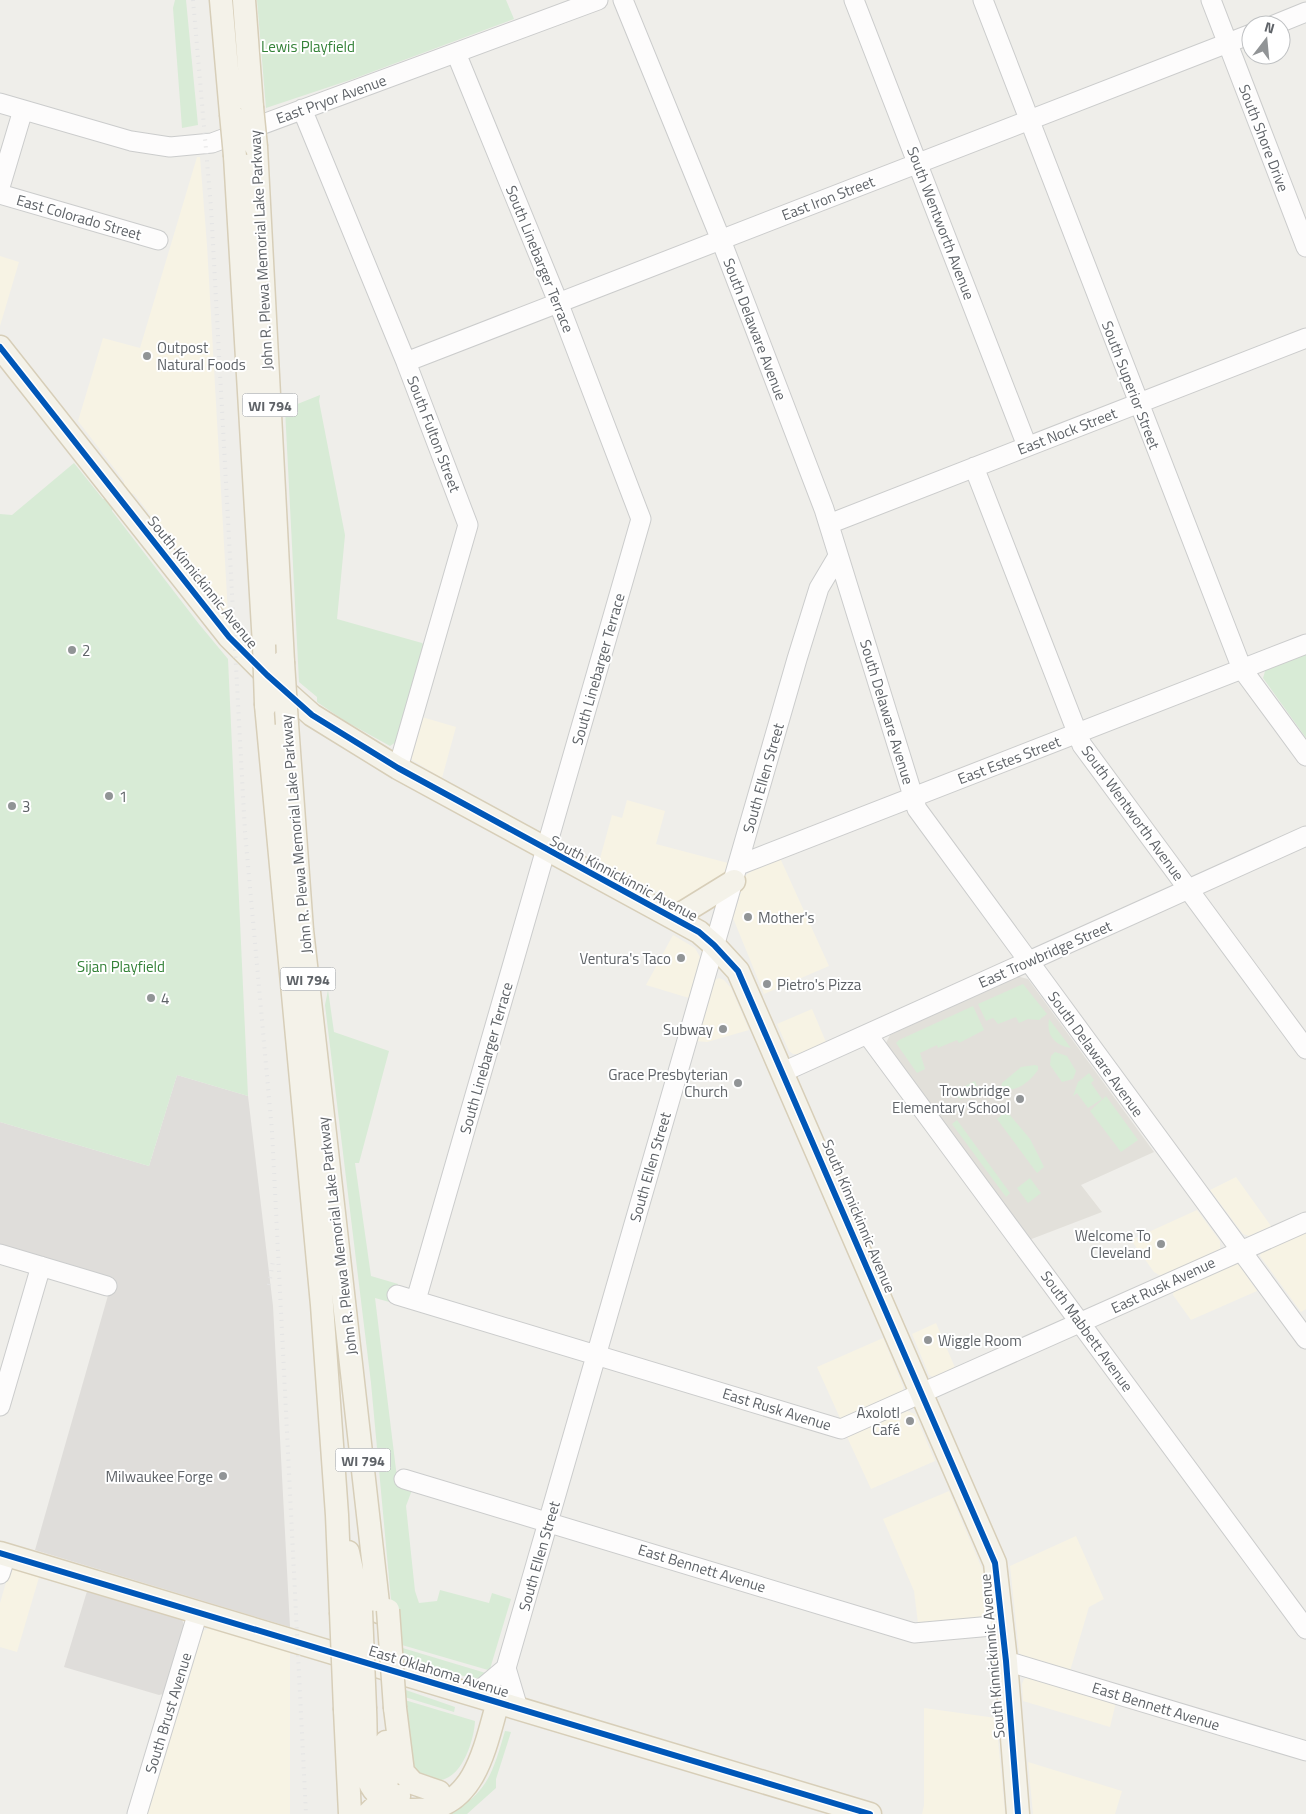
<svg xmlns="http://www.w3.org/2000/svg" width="1306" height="1814" font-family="'Titillium Web',sans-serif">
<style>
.commercial{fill:#f7f3e4}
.industrial{fill:#dfddda}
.education{fill:#e2e0da}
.green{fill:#d8ebd6}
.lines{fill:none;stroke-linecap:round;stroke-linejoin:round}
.minor-casing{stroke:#cbcccc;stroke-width:21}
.major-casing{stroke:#d7ceb8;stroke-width:25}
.minor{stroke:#fdfcfc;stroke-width:19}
.major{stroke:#f4f2e9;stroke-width:22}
.rail{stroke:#e4e4e4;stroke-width:4;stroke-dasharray:1 6;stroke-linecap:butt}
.major-bridge-casing{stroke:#d7ceb8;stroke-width:25;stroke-linecap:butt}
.major-bridge{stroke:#f4f2e9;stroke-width:22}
.cycleway-casing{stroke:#fff;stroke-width:9}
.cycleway{stroke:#0057b8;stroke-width:6}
.poi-dot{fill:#919496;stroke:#fff;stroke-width:2}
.labels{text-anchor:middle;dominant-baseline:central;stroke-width:4;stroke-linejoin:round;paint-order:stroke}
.shield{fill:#fff;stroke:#8f9295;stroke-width:1}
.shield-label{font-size:14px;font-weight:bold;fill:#5f6368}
.park-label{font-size:15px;fill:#348238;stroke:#fff}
.street-label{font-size:15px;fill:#5f6368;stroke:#fff}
.poi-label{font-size:15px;fill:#5f6368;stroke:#fff;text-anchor:start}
</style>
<rect width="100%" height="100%" fill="#efeeea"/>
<path class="commercial" d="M 197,157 L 200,157 L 207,245 L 228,614 L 134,494 L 129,493 L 124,486 L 124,481 L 78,421 L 103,338 L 140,348 Z
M 0,256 L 19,262 L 0,326 Z
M 422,717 L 456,727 L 442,778 L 412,760 L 411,755 Z
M 627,800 L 665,811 L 656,844 L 728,863 L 722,880 L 678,903 L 599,862 L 612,815 L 622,818 Z
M 780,858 L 829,966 L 764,994 L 733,918 L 746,875 L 754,869 Z
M 673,935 L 695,948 L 700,957 L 689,998 L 646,985 Z
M 719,978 L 724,980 L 731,988 L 749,1030 L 707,1042 L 695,1041 L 713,981 Z
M 812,1009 L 826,1042 L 798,1054 L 793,1054 L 789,1051 L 777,1024 Z
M 1236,1177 L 1271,1226 L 1249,1236 L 1243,1234 L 1210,1190 Z
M 1197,1210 L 1220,1241 L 1220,1249 L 1161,1276 L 1154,1272 L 1131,1240 Z
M 1306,1229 L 1306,1309 L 1301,1312 L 1260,1256 L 1261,1251 Z
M 1235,1263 L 1239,1265 L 1257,1291 L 1191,1320 L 1173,1295 L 1174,1289 Z
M 936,1323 L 956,1370 L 935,1378 L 929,1375 L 912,1334 Z
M 883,1338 L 903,1386 L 903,1391 L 840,1418 L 817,1367 Z
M 907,1411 L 915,1414 L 935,1461 L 871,1489 L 847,1437 Z
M 949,1491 L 983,1571 L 987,1611 L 982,1617 L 918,1623 L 914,1591 L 883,1519 Z
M 1076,1536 L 1104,1599 L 1089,1607 L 1070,1671 L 1023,1656 L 1019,1653 L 1010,1566 Z
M 15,1568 L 40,1574 L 17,1652 L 0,1647 L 0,1603 L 9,1572 Z
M 211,1627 L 290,1650 L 290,1814 L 147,1814 L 203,1631 Z
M 1028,1677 L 1116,1702 L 1110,1727 L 1023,1701 L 1022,1684 L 1024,1679 Z
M 924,1708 L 996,1718 L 1005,1814 L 922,1814 L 924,1805 Z
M 1028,1762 L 1122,1791 L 1115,1814 L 1033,1814 Z"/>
<path class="industrial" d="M 177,1075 L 248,1096 L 273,1306 L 290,1627 L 35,1550 L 113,1278 L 0,1245 L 0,1122 L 149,1166 Z
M 88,1588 L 182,1619 L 184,1626 L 163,1694 L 159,1695 L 64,1667 Z"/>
<path class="education" d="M 1016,976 L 1028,979 L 1154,1152 L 1081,1185 L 1102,1212 L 1029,1240 L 886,1043 L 890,1035 Z"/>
<path class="green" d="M 175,0 L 186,0 L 198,125 L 182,128 L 173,8 Z
M 257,0 L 506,0 L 514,19 L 353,79 L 266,108 Z
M 320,395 L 319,401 L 345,535 L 337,619 L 422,643 L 425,646 L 396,742 L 390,746 L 345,721 L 317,702 L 317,697 L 299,682 L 285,409 Z
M 74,463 L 103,499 L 108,499 L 113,506 L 112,511 L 199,624 L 228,659 L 248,1096 L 177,1075 L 149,1166 L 0,1122 L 0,514 L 12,515 Z
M 1306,652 L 1306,738 L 1263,678 L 1266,668 Z
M 1023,984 L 1047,1014 L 1039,1020 L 1028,1019 L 1019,1023 L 1016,1017 L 998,1024 L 993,1018 L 986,1021 L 978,1004 Z
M 328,990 L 334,1032 L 389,1051 L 359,1163 L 355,1163 L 371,1276 L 398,1284 L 393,1303 L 375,1298 L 398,1486 L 412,1490 L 406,1506 L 415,1591 L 419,1603 L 437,1601 L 440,1590 L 489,1603 L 492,1593 L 511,1599 L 490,1669 L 488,1670 L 395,1643 L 371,1383 L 325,1005 Z
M 973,1006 L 984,1030 L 959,1043 L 957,1040 L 938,1048 L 937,1045 L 920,1053 L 925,1069 L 917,1073 L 896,1043 L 899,1040 Z
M 1049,1019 L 1071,1048 C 1055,1045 1046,1036 1049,1019 Z
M 1055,1052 L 1067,1056 L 1076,1071 L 1073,1079 L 1062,1082 L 1050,1065 L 1051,1056 Z
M 1035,1065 L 1038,1066 L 1038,1070 C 1030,1081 1016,1094 1001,1088 L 1002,1083 L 1021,1067 Z
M 1089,1073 L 1094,1080 L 1091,1083 L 1102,1099 L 1088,1108 L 1077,1093 L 1073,1096 L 1078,1082 Z
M 975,1081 L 978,1089 L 961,1099 L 956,1097 L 959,1089 Z
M 1106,1096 L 1138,1140 L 1121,1152 L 1090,1111 Z
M 1003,1114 L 1009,1114 L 1030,1139 L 1044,1167 L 1037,1173 L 997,1119 Z
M 957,1120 L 1010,1193 L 1006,1197 L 952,1124 Z
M 1030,1178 L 1041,1193 L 1028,1203 L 1017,1188 Z
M 396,1646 L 489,1674 L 480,1678 L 471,1678 L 396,1658 Z
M 397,1687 L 455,1707 L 454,1712 L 398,1695 Z
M 398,1698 L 475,1721 C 474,1742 460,1785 433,1780 C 426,1779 420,1775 414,1773 Z
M 505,1731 L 511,1732 L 496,1779 L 496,1788 L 467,1814 L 447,1814 C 488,1795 493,1771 505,1731 Z"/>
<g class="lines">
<g class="minor-casing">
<path id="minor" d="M 623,0 L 721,240 L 824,509 L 917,809 L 1306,1339
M 854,0 L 1027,446
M 983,0 L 1242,669 L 1306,756
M 1211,0 L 1306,247
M 1274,25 L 1306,12
M 0,103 L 131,141 L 170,147 L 212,143 L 598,0
M 302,109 L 406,362 L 468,525 L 398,768
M 0,187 L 23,110
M 0,194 L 158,240
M 406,362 L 1251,34
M 974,467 L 1082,745 L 1306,1049
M 829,524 L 1306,338
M 739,865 L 1306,644
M 867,1034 L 1306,1629
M 783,1072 L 1306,836
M 0,1254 L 107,1286
M 397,1295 L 841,1429 L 1306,1222
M 416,1300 L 641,519 L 558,302 L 456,53
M 0,1406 L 41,1266
M 404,1479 L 914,1633 L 1003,1625
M 0,1574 L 6,1555
M 1006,1661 L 1306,1751
M 474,1695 L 506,1668
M 518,1708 L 506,1668 L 797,659 L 819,588 L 838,556
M 137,1814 L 198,1612"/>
</g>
<g class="major-casing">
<path id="major" d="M 221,0 L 231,114
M 244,0 L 252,107
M 256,147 L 283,662
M 235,156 L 264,645
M 0,347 L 229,637 L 267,675 L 312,715 L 398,768 L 699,932 L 714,945 L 738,971 L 995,1563 L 1006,1661 L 1018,1814
M 266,705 L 322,1305 L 337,1515 L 341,1612
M 287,724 L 302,930 L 379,1612
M 674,918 L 734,881
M 348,1552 L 361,1611
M 0,1553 L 870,1814
M 395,1708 L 403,1772 L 413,1783 L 439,1792
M 365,1709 C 366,1727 365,1766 369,1781 C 373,1793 389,1805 400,1808 C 408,1811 419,1810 427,1809 C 477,1802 486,1742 498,1702
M 345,1710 L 350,1814
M 386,1742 L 387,1810
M 368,1814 L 375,1807 L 399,1796"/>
</g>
<use href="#minor" class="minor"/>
<use href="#major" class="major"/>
<path class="rail" d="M 193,0 L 211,207 L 245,832 L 272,1131 L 306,1814
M 269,1285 L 273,1261"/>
<g class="major-bridge-casing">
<path id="major-bridge" d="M 252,107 L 256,147
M 231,114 L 235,156
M 264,645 L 266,705
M 283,662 L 287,724
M 388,1610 L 395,1708
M 361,1611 L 365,1709
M 341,1612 L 345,1710"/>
</g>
<use href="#major-bridge" class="major-bridge"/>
<g class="cycleway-casing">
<path id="cycleway" d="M 0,347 L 229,637 L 267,675 L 312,715 L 398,768 L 699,932 L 714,945 L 738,971 L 995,1563 L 1006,1661 L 1018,1814
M 0,1553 L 870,1814"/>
</g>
<use href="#cycleway" class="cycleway"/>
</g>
<g class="poi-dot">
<circle cx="147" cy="356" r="5"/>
<circle cx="72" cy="650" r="5"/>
<circle cx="109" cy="796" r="5"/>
<circle cx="12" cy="806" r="5"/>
<circle cx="748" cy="917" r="5"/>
<circle cx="681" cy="958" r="5"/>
<circle cx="767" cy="984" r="5"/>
<circle cx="151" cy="998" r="5"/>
<circle cx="723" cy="1029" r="5"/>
<circle cx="738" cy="1083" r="5"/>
<circle cx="1020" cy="1099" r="5"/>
<circle cx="1161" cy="1244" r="5"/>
<circle cx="928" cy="1340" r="5"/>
<circle cx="910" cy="1421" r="5"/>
<circle cx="223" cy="1476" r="5"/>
</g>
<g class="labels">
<g class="shield">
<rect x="242.5" y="393.5" width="55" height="23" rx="4"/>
<rect x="280.5" y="967.5" width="55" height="23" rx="4"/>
<rect x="335.5" y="1448.5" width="55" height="23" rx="4"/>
</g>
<g class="shield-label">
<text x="270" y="405">WI 794</text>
<text x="308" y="979">WI 794</text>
<text x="363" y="1460">WI 794</text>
</g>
<g class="park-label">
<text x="308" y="46">Lewis Playfield</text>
<text x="121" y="966">Sijan Playfield</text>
</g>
<g class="street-label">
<text transform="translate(331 99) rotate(-20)">East Pryor Avenue</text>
<text transform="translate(1264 138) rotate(69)">South Shore Drive</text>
<text transform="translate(828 198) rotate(-21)">East Iron Street</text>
<text transform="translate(79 217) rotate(16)">East Colorado Street</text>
<text transform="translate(941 223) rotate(69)">South Wentworth Avenue</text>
<text transform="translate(261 250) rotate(-93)">John R. Plewa Memorial Lake Parkway</text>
<text transform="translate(540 259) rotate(68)">South Linebarger Terrace</text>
<text transform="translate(755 329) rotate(69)">South Delaware Avenue</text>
<text transform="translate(1131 385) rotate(69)">South Superior Street</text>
<text transform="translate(1067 431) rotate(-21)">East Nock Street</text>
<text transform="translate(434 434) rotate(69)">South Fulton Street</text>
<text transform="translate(203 582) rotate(51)">South Kinnickinnic Avenue</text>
<text transform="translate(598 669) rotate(-74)">South Linebarger Terrace</text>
<text transform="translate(887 712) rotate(73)">South Delaware Avenue</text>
<text transform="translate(1009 760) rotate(-21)">East Estes Street</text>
<text transform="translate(763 778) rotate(-74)">South Ellen Street</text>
<text transform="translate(1133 813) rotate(54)">South Wentworth Avenue</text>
<text transform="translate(296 834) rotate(-95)">John R. Plewa Memorial Lake Parkway</text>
<text transform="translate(624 878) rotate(28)">South Kinnickinnic Avenue</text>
<text transform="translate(1045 954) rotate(-24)">East Trowbridge Street</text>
<text transform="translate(1096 1054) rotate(54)">South Delaware Avenue</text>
<text transform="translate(486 1058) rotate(-74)">South Linebarger Terrace</text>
<text transform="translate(650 1167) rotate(-74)">South Ellen Street</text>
<text transform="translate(859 1216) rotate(67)">South Kinnickinnic Avenue</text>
<text transform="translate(337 1236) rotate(-97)">John R. Plewa Memorial Lake Parkway</text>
<text transform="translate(1163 1285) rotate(-25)">East Rusk Avenue</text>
<text transform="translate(1087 1331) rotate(54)">South Mabbett Avenue</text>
<text transform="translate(777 1409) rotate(17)">East Rusk Avenue</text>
<text transform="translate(539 1556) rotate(-74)">South Ellen Street</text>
<text transform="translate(702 1568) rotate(17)">East Bennett Avenue</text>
<text transform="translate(992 1656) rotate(-95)">South Kinnickinnic Avenue</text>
<text transform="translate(439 1671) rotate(17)">East Oklahoma Avenue</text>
<text transform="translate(1156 1706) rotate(17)">East Bennett Avenue</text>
<text transform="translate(168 1713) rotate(-73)">South Brust Avenue</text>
</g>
<g class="poi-label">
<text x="157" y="347">Outpost<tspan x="157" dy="17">Natural Foods</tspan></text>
<text x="82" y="650">2</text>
<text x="119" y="796">1</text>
<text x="22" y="806">3</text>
<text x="758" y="917">Mother's</text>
<text x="671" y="958" text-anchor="end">Ventura's Taco</text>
<text x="777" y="984">Pietro's Pizza</text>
<text x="161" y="998">4</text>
<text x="713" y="1029" text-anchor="end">Subway</text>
<text x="728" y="1074" text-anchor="end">Grace Presbyterian<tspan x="728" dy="17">Church</tspan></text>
<text x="1010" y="1090" text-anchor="end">Trowbridge<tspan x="1010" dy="17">Elementary School</tspan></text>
<text x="1151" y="1235" text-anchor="end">Welcome To<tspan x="1151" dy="17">Cleveland</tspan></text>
<text x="938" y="1340">Wiggle Room</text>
<text x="900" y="1412" text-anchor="end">Axolotl<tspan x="900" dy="17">Café</tspan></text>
<text x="213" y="1476" text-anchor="end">Milwaukee Forge</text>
</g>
</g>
<g transform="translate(1266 40) rotate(16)"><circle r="24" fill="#ffffff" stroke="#bfc1c3"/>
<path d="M0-4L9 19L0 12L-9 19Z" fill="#919496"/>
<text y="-8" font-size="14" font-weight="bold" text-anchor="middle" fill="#5f6368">N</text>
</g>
</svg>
